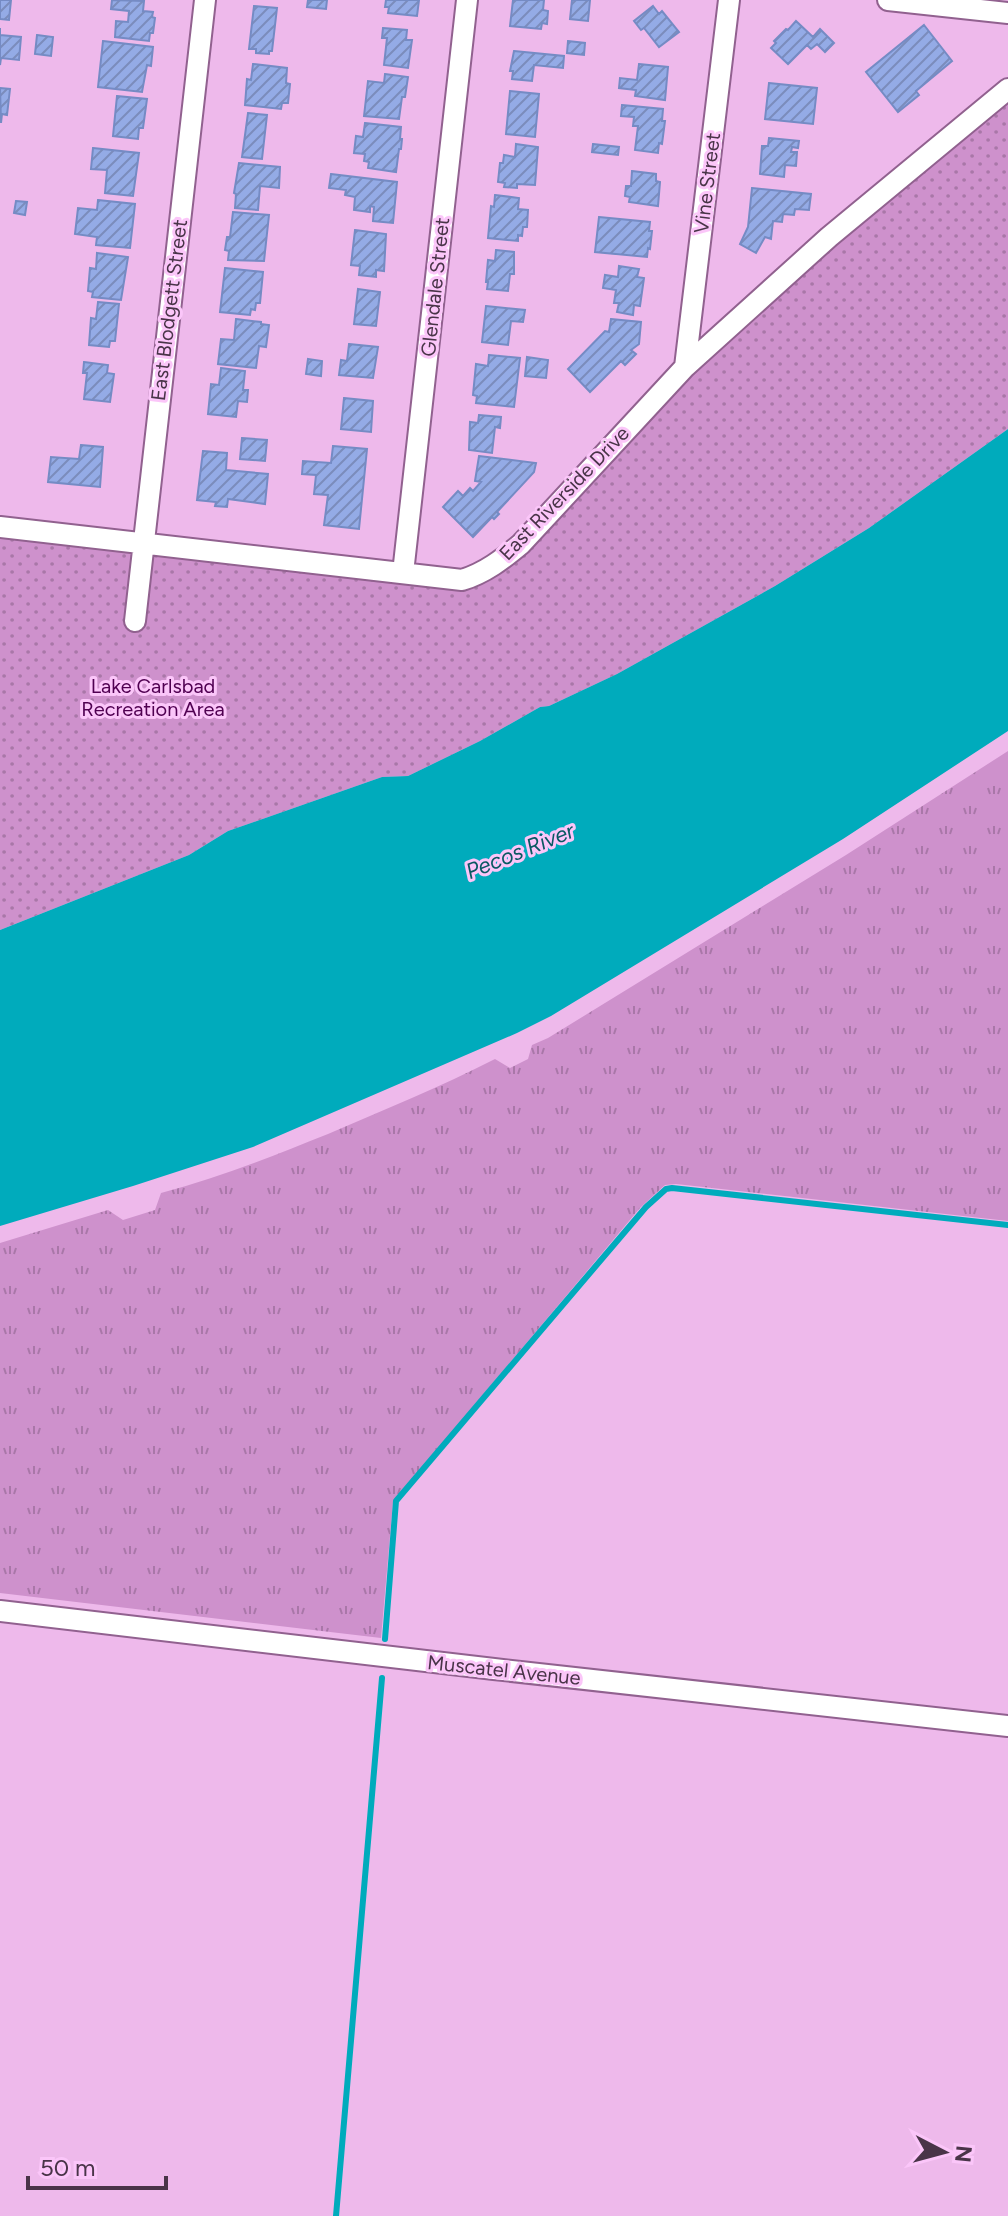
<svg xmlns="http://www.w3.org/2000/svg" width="1008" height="2216" font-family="Figtree,sans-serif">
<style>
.grass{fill:url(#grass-tufts)}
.park{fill:url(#park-dots)}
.water{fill:#00abbc}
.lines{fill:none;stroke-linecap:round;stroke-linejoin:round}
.stream{stroke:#00abbc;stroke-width:6}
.building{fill:url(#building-hatch);stroke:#758bc4;stroke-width:2}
.street-casing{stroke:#91618f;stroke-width:24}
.street{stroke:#fff;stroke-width:20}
.labels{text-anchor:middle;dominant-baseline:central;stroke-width:6;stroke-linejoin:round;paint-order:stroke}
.street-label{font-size:20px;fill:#493448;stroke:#fbc6f9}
.park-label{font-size:20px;fill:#500051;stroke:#fbc6f9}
.water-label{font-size:22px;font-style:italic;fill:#095962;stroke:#fbc6f9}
</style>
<defs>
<pattern id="grass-tufts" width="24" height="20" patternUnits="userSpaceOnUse" patternTransform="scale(2)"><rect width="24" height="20" fill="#ce91cc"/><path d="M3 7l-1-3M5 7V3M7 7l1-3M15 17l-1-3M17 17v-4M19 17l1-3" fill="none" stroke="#a977a8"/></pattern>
<pattern id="park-dots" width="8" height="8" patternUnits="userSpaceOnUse" patternTransform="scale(2)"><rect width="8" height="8" fill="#ce91cc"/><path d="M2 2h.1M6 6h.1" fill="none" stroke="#a977a8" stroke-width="1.8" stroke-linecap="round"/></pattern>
<pattern id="building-hatch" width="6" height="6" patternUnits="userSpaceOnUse" patternTransform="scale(2)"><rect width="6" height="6" fill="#94abe6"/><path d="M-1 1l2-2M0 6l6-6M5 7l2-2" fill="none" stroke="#7b8cbc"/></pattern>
</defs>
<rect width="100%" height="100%" fill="#eeb9eb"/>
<path class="grass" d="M 1008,751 L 1008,1221 L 676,1184 L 665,1185 L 640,1208 L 393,1502 L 381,1638 L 0,1593 L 0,1243 L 108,1210 L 123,1220 L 155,1210 L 161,1193 C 218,1178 273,1156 328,1134 C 384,1110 440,1087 495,1059 L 510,1068 L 528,1059 L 532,1045 L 548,1038 L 846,855 Z"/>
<path class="park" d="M 1008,89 L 1008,429 L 869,528 L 775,586 L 617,674 L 549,706 L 540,707 L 480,741 L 408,776 L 382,777 L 228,831 L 189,855 L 0,930 L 0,527 L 475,576 L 685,367 Z"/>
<path class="water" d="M 1008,429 L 1008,731 L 843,839 L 551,1016 L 517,1033 L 253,1147 L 133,1186 L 0,1226 L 0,930 L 189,855 L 228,831 L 382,777 L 408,776 L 480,741 L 540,707 L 549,706 L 617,674 L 775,586 L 869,528 Z"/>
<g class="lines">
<path class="stream" d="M 385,1639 L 396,1501 L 646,1207 L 666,1189 L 672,1188 L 1008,1225
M 336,2216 L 382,1678"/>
</g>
<path class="building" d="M 0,0 L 11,0 L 9,20 L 0,19 Z
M 112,0 L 144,1 L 143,11 L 153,12 L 152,17 L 155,18 L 153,33 L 150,33 L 149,41 L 115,37 L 116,21 L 128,22 L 129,11 L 111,9 Z
M 308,0 L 327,0 L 326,9 L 307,7 Z
M 386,0 L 419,0 L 417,16 L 388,13 L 389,7 L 385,7 Z
M 513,0 L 544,0 L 543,10 L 548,11 L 547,24 L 542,23 L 541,29 L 510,26 Z
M 572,0 L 590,0 L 588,21 L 570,19 Z
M 254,6 L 277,8 L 272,51 L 269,51 L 269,54 L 256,53 L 256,49 L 249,49 Z
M 653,6 L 659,14 L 662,11 L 679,32 L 659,47 L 644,28 L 641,30 L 634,21 Z
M 796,21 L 813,37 L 820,29 L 834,43 L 825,52 L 817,44 L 811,49 L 807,45 L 788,64 L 771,48 L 776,43 L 774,41 L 786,29 L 788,30 Z
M 924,25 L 952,61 L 916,91 L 919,95 L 898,112 L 866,72 Z
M 0,28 L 0,35 L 21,37 L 19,60 L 1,58 L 0,65 Z
M 383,28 L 407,30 L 406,40 L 412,40 L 408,68 L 384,65 L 387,38 L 382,38 Z
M 37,35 L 53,37 L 51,56 L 35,54 Z
M 103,41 L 153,47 L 151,66 L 147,65 L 142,92 L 98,87 Z
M 568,41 L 585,43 L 584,55 L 567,53 Z
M 514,51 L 564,56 L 563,68 L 534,65 L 532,81 L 512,79 L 513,71 L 510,71 Z
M 253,64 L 287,68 L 286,83 L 290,84 L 288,103 L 282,103 L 281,109 L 245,105 L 247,79 L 251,80 Z
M 639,64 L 668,67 L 665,100 L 635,96 L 636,90 L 619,88 L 620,78 L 637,80 Z
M 385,74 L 408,77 L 405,97 L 402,97 L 399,119 L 364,116 L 368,81 L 384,83 Z
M 769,83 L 817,88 L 813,124 L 765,119 Z
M 0,88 L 10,89 L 7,115 L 2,114 L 1,123 Z
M 510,91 L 539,94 L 535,137 L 506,134 Z
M 117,96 L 147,99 L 143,128 L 139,128 L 138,139 L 113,136 Z
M 622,105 L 663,109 L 662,121 L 665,121 L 662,144 L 659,143 L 658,153 L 635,150 L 638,126 L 633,126 L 634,117 L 621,116 Z
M 248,113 L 267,115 L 262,159 L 242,157 Z
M 365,123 L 401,127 L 400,139 L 402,139 L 401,149 L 399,149 L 396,172 L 368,168 L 369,162 L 364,161 L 365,154 L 354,153 L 356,136 L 363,137 Z
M 769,138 L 799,141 L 798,148 L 792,147 L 791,152 L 797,152 L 796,166 L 785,165 L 784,177 L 760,174 L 762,146 L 768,146 Z
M 516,144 L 538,147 L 535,185 L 517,184 L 517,188 L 504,187 L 505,183 L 498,182 L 500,163 L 503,163 L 504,155 L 515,157 Z
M 593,144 L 619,147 L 618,155 L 592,152 Z
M 93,148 L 139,153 L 133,196 L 105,193 L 107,170 L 91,169 Z
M 239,163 L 280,167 L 279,188 L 260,186 L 258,210 L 235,208 L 236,194 L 234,193 Z
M 632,171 L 656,174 L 656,181 L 660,182 L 658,206 L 629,202 L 630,197 L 625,196 L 626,186 L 631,186 Z
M 331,174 L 397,182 L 393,223 L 373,221 L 374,207 L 370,206 L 370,212 L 354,210 L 355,197 L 345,195 L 346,190 L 329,188 Z
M 752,188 L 811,194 L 809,210 L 795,209 L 794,215 L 783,214 L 782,222 L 773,221 L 771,239 L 765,237 L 756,253 L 740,244 L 748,227 Z
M 495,195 L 519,198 L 518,209 L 528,210 L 527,227 L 523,227 L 522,236 L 518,235 L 518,241 L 488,238 L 491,206 L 494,207 Z
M 98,200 L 135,204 L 130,248 L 96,245 L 97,237 L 75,234 L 78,208 L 97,210 Z
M 16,201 L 27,202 L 25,215 L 14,213 Z
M 233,212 L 269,215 L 264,261 L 228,260 L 229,251 L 225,250 L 227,237 L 230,237 Z
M 599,217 L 650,222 L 649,231 L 652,231 L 650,249 L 648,248 L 647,257 L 595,252 Z
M 355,230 L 386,234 L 384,271 L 376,270 L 376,277 L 359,275 L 360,266 L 351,265 Z
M 496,250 L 514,252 L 514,274 L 510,274 L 508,291 L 487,289 L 488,282 L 486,282 L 488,260 L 495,261 Z
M 97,253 L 128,257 L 121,300 L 92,297 L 93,292 L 88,291 L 90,268 L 96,269 Z
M 619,266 L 639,269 L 637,277 L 644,278 L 640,306 L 634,305 L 633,315 L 617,312 L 619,303 L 614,303 L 616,290 L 603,288 L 605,275 L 618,277 Z
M 225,268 L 263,272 L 260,303 L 256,303 L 255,310 L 251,309 L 250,315 L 220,312 Z
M 358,289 L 380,292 L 376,326 L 354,324 Z
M 98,302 L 119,304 L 115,341 L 110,341 L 109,347 L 89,345 L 91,318 L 96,319 Z
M 486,306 L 525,310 L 523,322 L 511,321 L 508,345 L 482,342 Z
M 236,319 L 261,322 L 261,324 L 269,325 L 266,347 L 259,346 L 256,368 L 218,364 L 221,339 L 234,340 Z
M 611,319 L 641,322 L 639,344 L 631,350 L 636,354 L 625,365 L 621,361 L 590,392 L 568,369 L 605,331 L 609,332 Z
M 349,344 L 378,347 L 373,378 L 339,375 L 341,360 L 347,361 Z
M 489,355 L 520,358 L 514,407 L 476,403 L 477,396 L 473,395 L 476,364 L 488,366 Z
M 527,357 L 548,360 L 546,378 L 525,376 Z
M 308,359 L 322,361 L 321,376 L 306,374 Z
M 84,362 L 108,365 L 107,373 L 114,374 L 110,402 L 84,399 L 87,373 L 83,373 Z
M 221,368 L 245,371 L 243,390 L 248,390 L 247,402 L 238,401 L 236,417 L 208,414 L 211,384 L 219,385 Z
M 344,398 L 373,401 L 371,432 L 341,429 Z
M 479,415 L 501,417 L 500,428 L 495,427 L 492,453 L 469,450 L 470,422 L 478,423 Z
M 242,438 L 267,440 L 265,461 L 240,459 Z
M 81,445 L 103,447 L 100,487 L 48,482 L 51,457 L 79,459 Z
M 333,446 L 367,449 L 359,529 L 324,525 L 328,495 L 314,494 L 316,475 L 302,474 L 303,461 L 331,463 Z
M 203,451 L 227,453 L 226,470 L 268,474 L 265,504 L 228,499 L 227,507 L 215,506 L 216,502 L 197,500 Z
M 479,456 L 536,463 L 534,472 L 497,512 L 499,514 L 494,519 L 492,517 L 473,537 L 443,507 L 458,491 L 463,496 L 470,488 L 473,491 L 481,482 L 475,481 Z"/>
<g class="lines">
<g class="street-casing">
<path id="street" d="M 888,0 L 1008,13
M 685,367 L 729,0
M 0,527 L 462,580 C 485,573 503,559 521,544 L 685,367 L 829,237 L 1008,89
M 403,573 L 467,0
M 135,621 L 205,0
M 0,1611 L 494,1669 L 1008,1726"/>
</g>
<use href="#street" class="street"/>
</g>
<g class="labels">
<g class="street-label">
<text transform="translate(707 183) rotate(-83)">Vine Street</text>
<text transform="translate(435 287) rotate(-84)">Glendale Street</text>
<text transform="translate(169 310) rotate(-83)">East Blodgett Street</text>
<text transform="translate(564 493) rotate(-46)">East Riverside Drive</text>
<text transform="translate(504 1670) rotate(6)">Muscatel Avenue</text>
</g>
<g class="park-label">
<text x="153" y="686">Lake Carlsbad<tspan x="153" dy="23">Recreation Area</tspan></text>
</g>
<g class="water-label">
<text transform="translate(520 851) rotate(-22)">Pecos River</text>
</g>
</g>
<g transform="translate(944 2152) rotate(96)" stroke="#fbc6f9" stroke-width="6" paint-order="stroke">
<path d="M0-6L14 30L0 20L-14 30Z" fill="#493448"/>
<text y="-12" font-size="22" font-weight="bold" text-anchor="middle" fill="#493448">N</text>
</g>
<path d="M28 2176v12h138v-12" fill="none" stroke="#493448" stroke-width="4"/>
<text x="40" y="2176" font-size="24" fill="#493448" stroke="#fbc6f9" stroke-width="6" paint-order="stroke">50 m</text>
</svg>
